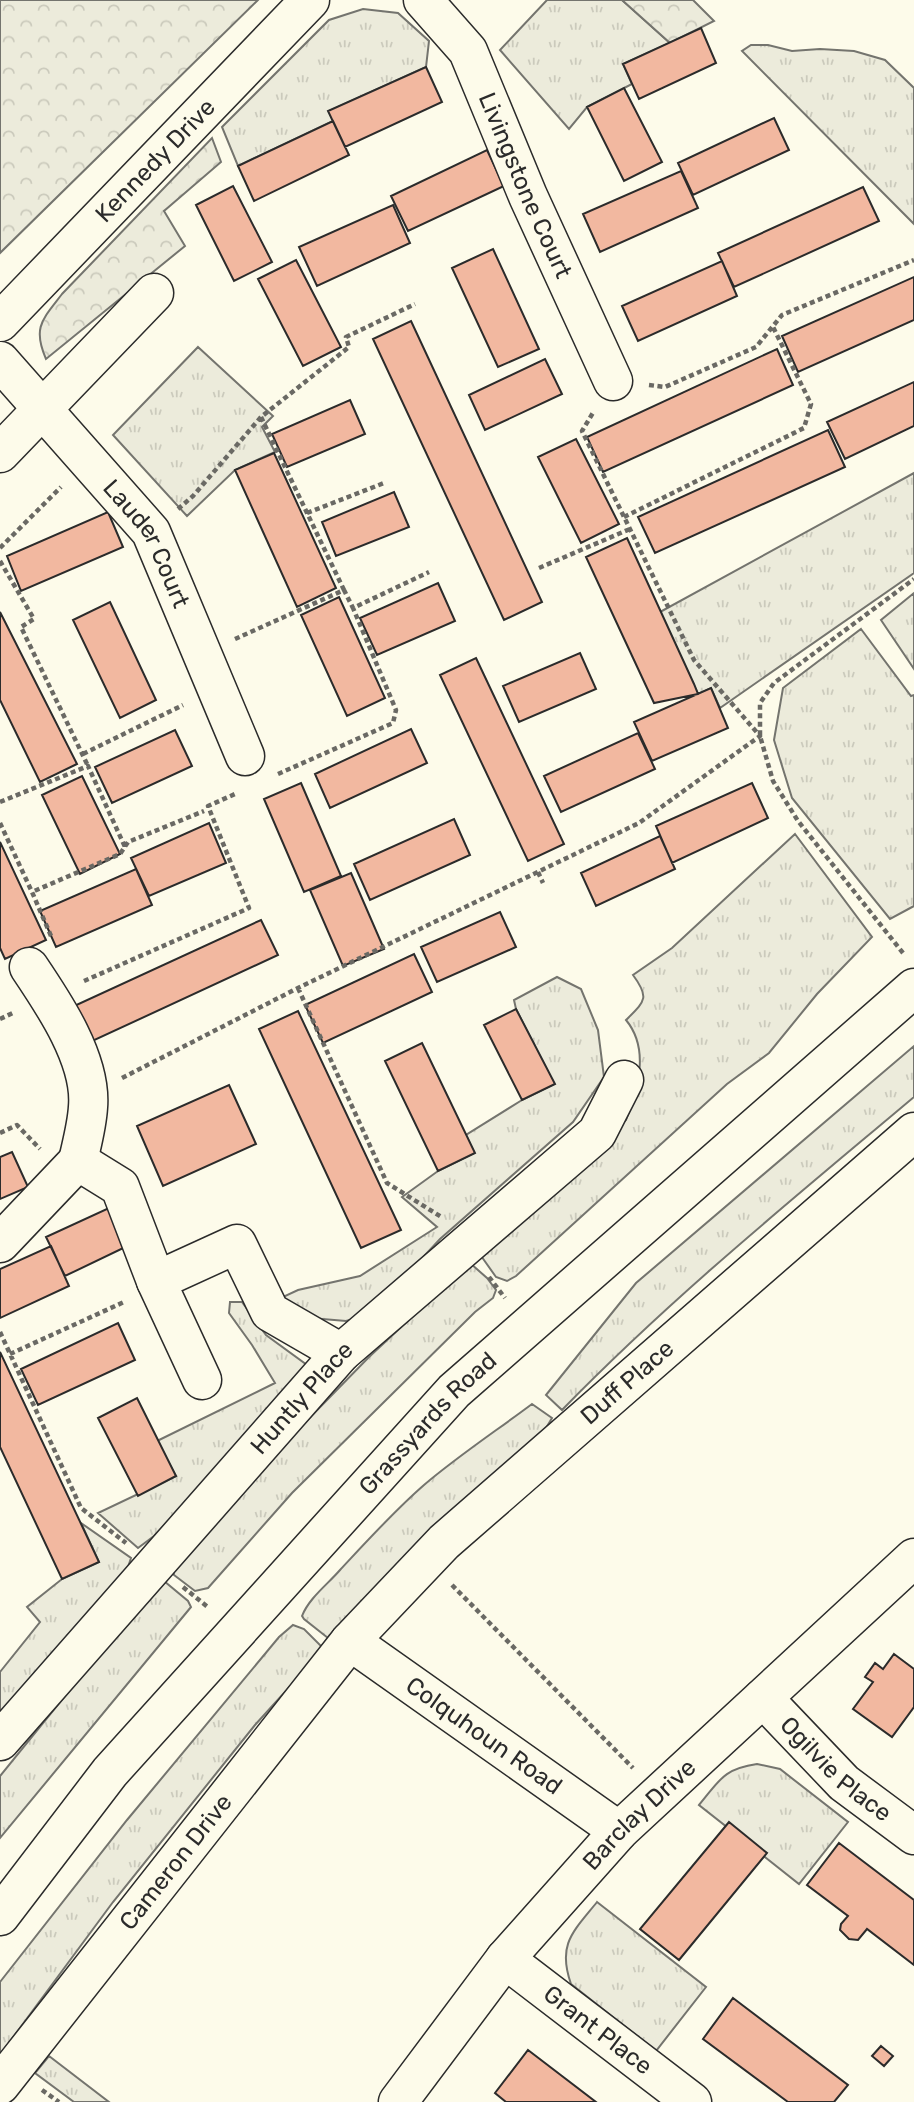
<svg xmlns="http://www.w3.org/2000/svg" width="914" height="2102" font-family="Rubik,sans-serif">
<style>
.grass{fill:url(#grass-tufts);stroke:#74746e;stroke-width:2}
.forest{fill:url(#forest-crowns);stroke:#74746e;stroke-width:2}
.building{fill:#f2b8a0;stroke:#2b2b2b;stroke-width:2}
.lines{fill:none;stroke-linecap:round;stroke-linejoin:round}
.minor-casing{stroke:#2b2b2b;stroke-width:41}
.major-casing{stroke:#2b2b2b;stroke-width:41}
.path{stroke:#6a6964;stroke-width:4.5;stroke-dasharray:5 3.5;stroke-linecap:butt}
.minor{stroke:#fdfbea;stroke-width:38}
.major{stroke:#fdfbea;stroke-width:38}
.labels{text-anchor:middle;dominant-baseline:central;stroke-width:5;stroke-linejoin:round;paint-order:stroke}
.street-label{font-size:24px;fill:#2b2b2b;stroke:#fdfbea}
</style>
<defs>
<pattern id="grass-tufts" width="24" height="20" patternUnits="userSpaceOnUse" patternTransform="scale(1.75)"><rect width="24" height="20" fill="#ecebdb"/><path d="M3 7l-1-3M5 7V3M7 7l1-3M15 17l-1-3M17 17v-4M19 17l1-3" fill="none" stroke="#cbcabc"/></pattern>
<pattern id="forest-crowns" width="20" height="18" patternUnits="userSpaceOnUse" patternTransform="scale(1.75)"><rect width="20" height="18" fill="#ecebdb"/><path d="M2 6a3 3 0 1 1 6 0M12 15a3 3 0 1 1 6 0" fill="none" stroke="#cbcabc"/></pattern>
</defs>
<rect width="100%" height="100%" fill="#fdfbea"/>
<path class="grass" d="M 547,0 L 622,0 L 670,43 L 623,64 L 632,84 L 587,107 L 569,129 L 500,50 Z
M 363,9 L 398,13 L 429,41 L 426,67 L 329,111 L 333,121 L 238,166 L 222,127 L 329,20 Z
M 751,45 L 768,45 L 792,51 L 820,49 L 854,51 L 885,60 L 914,88 L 914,224 L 742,51 Z
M 198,347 L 273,416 L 262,427 L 275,452 L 235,470 L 187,516 L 113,435 Z
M 914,473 L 914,573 L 720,708 L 711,688 L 698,694 L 660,612 Z
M 914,593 L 914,669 L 881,620 Z
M 861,629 L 911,696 L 914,695 L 914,906 L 890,919 L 792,798 L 774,740 L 783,688 Z
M 795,834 L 872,937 L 817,994 L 769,1053 L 727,1084 L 516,1276 L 507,1281 L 496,1277 L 479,1253 L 626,1120 C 638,1088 650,1049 626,1020 C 645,1001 650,998 633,975 L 672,948 Z
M 557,977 L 581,989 L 598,1030 L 604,1077 L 573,1122 L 440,1239 L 370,1314 L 346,1321 L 287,1316 L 278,1306 L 285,1296 L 298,1290 L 360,1276 L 437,1227 L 402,1197 L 438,1171 L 474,1153 L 466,1135 L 522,1100 L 554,1084 L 516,1009 L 514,1000 Z
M 914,1046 L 914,1097 C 794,1198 672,1297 562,1410 L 546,1395 L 636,1283 Z
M 470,1263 L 487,1278 L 496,1290 L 493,1298 L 475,1312 L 292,1493 L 208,1588 L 195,1591 L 174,1575 L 172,1566 L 251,1478 L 369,1357 Z
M 230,1302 L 242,1302 L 266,1335 L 307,1365 L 261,1425 L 154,1536 L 138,1548 L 98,1513 L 176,1476 L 157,1441 L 275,1383 L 252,1345 L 229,1313 Z
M 532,1404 L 552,1418 L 546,1428 L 492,1479 L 333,1642 L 304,1619 L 302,1616 C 309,1598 328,1584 340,1570 C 367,1541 394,1511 424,1485 C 458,1456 496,1431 532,1404 Z
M 81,1523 L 131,1558 L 128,1567 L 0,1721 L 0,1672 L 40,1622 L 27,1607 L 62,1579 L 99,1562 Z
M 164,1581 L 188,1601 L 191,1607 L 0,1838 L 0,1776 L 125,1622 Z
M 293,1625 L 304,1629 L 324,1649 L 255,1725 L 113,1902 L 0,2055 L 0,1982 L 127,1820 L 279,1637 Z
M 757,1764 L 780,1769 L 848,1822 L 799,1884 L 699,1805 C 720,1780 723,1769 757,1764 Z
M 597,1902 L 706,1987 L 656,2051 L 571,1984 C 557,1944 573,1932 597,1902 Z
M 49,2056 L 109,2102 L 74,2102 L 35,2073 Z"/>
<path class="forest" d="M 0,0 L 258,0 L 0,253 Z
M 622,0 L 693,0 L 714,21 L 670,43 Z
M 212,138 L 221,162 L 164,211 L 185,246 L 46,359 C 32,327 43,319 62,294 Z"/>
<path class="building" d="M 701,28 L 716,63 L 639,99 L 623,64 Z
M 426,67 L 442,102 L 345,147 L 328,111 Z
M 624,88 L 662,162 L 624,181 L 587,107 Z
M 774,118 L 789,150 L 693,195 L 678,163 Z
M 333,121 L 349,155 L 254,201 L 238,166 Z
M 487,150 L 504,186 L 408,231 L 391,196 Z
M 681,171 L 698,208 L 600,252 L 583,214 Z
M 233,186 L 272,262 L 234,281 L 196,205 Z
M 863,187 L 879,221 L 734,287 L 718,253 Z
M 393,205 L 410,243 L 317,286 L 299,247 Z
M 493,249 L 539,349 L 498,367 L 452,268 Z
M 296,260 L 341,347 L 303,366 L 258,279 Z
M 722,261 L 737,296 L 638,341 L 622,306 Z
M 914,277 L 914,320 L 798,372 L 782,336 Z
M 411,321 L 542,602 L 504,620 L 373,339 Z
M 777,349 L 793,385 L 603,472 L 587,437 Z
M 545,359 L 562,394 L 485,430 L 469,395 Z
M 914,382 L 914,426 L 845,459 L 827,422 Z
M 350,400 L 365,434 L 287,467 L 272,434 Z
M 828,430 L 845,467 L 655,553 L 638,517 Z
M 576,439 L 619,524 L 581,543 L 538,457 Z
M 274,453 L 336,588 L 297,607 L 235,470 Z
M 394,492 L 409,527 L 336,556 L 322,522 Z
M 108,512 L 123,547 L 21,591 L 7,556 Z
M 627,538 L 694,684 L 698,694 L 654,703 L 586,557 Z
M 438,583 L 455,621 L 377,655 L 360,618 Z
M 339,597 L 385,698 L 347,716 L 301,615 Z
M 110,602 L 156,700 L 120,718 L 73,620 Z
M 0,612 L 77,764 L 40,782 L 0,700 Z
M 580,653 L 596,689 L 519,722 L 503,686 Z
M 476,658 L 564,844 L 528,861 L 440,675 Z
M 711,688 L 728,728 L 652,761 L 634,722 Z
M 411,729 L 427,763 L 330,808 L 315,774 Z
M 175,730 L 192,766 L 112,803 L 95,767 Z
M 638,733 L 655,769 L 561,812 L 544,776 Z
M 82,776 L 120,854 L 80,874 L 42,795 Z
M 301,783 L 341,876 L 304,892 L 264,799 Z
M 752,783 L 768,818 L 672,863 L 656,826 Z
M 454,819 L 470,855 L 370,900 L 354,864 Z
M 209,823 L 226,863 L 149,896 L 131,858 Z
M 660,836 L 675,869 L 596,906 L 581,873 Z
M 0,842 L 46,940 L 5,959 L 0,948 Z
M 136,869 L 152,905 L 56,947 L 40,911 Z
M 351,873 L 384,949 L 343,966 L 310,890 Z
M 500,912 L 516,947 L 437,982 L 421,947 Z
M 261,920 L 278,955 L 88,1043 L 72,1007 Z
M 414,954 L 432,992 L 323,1043 L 305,1005 Z
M 516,1009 L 555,1084 L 522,1100 L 484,1025 Z
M 298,1011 L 401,1230 L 361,1248 L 259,1029 Z
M 422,1043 L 475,1153 L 438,1171 L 385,1061 Z
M 229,1085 L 256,1144 L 163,1186 L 137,1126 Z
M 12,1152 L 28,1187 L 0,1199 L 0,1157 Z
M 122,1202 L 140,1240 L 65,1276 L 46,1237 Z
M 51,1246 L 69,1286 L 0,1318 L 0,1269 Z
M 118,1323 L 135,1360 L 38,1405 L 21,1369 Z
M 0,1352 L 99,1562 L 62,1579 L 0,1447 Z
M 137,1398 L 176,1476 L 138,1496 L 98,1418 Z
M 894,1654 L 914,1669 L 914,1707 L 892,1737 L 853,1709 L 873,1682 L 865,1677 L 875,1663 L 883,1669 Z
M 729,1822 L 767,1853 L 679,1960 L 640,1929 Z
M 839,1843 L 914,1900 L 914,1965 L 867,1929 L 858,1940 L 849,1939 L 840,1930 L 841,1924 L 848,1916 L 807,1885 Z
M 733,1998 L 848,2085 L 834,2102 L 788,2102 L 703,2039 Z
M 881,2046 L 893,2056 L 884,2066 L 872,2056 Z
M 528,2050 L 596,2102 L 506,2102 L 495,2093 Z"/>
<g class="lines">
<g class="minor-casing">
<g id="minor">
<path id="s1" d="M 423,0 L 468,51 L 528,196 L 613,381"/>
<path id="s2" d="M 0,322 L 310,0"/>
<path id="s3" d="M 0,361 L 151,532 L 245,756"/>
<path d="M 0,453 L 154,293"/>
<path d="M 29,967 C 54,1004 92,1060 88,1107 C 87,1125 82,1143 78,1161"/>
<path d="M 0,1243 L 78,1161 L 120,1187 L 156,1281"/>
<path d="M 202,1380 L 156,1281 L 237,1244 L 270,1312 L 341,1353"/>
<path id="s4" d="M 350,1641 L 619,1831"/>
<path id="s5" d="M 763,1698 L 844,1783 L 914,1835"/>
<path id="s6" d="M 0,1741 L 341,1353 L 597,1133 L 624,1080"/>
<path id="s7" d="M 505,1959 L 692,2102"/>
<path id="s8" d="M 0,2085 L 350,1641 L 444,1542 L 914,1132"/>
<path id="s9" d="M 398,2102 L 505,1959 L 619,1831 L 914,1558"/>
</g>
</g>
<g class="major-casing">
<g id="major">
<path id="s10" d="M 0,1916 L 110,1772 L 454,1391 L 914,988"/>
</g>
</g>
<path class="path" d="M 649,385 L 665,387 L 756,347 L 782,315 L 914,260
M 261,417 L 344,590
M 178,509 L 193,496 L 261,417 L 349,347 L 346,337 L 415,304
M 307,513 L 384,483
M 624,517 L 804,428 L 811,404 L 773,327
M 0,548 L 61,487
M 0,561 L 34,619 L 21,627 L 88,766
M 539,568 L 630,529
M 235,639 L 344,590 L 353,608 L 429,572
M 83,754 L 183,705
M 278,774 L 393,723 L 396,710 L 353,608
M 0,802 L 88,766 L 125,847
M 0,823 L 32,892
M 538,872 L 543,883
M 51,936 L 32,892 L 120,854 L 128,842 L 204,811
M 903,953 L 798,821 L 773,781 L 760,736 L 760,703 L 774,683 L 914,579
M 84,981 L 249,908 L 208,806 L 235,794
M 298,988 L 387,1183 L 443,1218
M 0,1019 L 15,1012
M 122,1078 L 298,988 L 639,823 L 760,736 L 694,660 L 582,431 L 594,411
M 0,1133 L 17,1125 L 40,1149
M 489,1277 L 505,1298
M 0,1332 L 81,1508 L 126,1543
M 10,1354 L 124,1302
M 452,1585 L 633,1768
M 183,1587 L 209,1608
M 42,2090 L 59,2102"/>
<use href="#minor" class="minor"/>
<use href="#major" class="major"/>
</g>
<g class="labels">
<g class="street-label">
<text stroke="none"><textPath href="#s2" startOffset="224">Kennedy Drive</textPath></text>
<text stroke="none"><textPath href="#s1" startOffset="214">Livingstone Court</textPath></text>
<text stroke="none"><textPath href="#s3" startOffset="236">Lauder Court</textPath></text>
<text stroke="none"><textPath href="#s8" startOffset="945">Duff Place</textPath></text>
<text stroke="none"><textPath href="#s6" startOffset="457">Huntly Place</textPath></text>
<text stroke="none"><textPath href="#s10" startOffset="653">Grassyards Road</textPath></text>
<text stroke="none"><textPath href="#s4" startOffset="164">Colquhoun Road</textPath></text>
<text stroke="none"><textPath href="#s5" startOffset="102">Ogilvie Place</textPath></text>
<text stroke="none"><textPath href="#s9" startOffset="376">Barclay Drive</textPath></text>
<text stroke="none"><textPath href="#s8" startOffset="284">Cameron Drive</textPath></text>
<text stroke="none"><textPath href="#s7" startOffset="117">Grant Place</textPath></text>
</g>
</g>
</svg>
